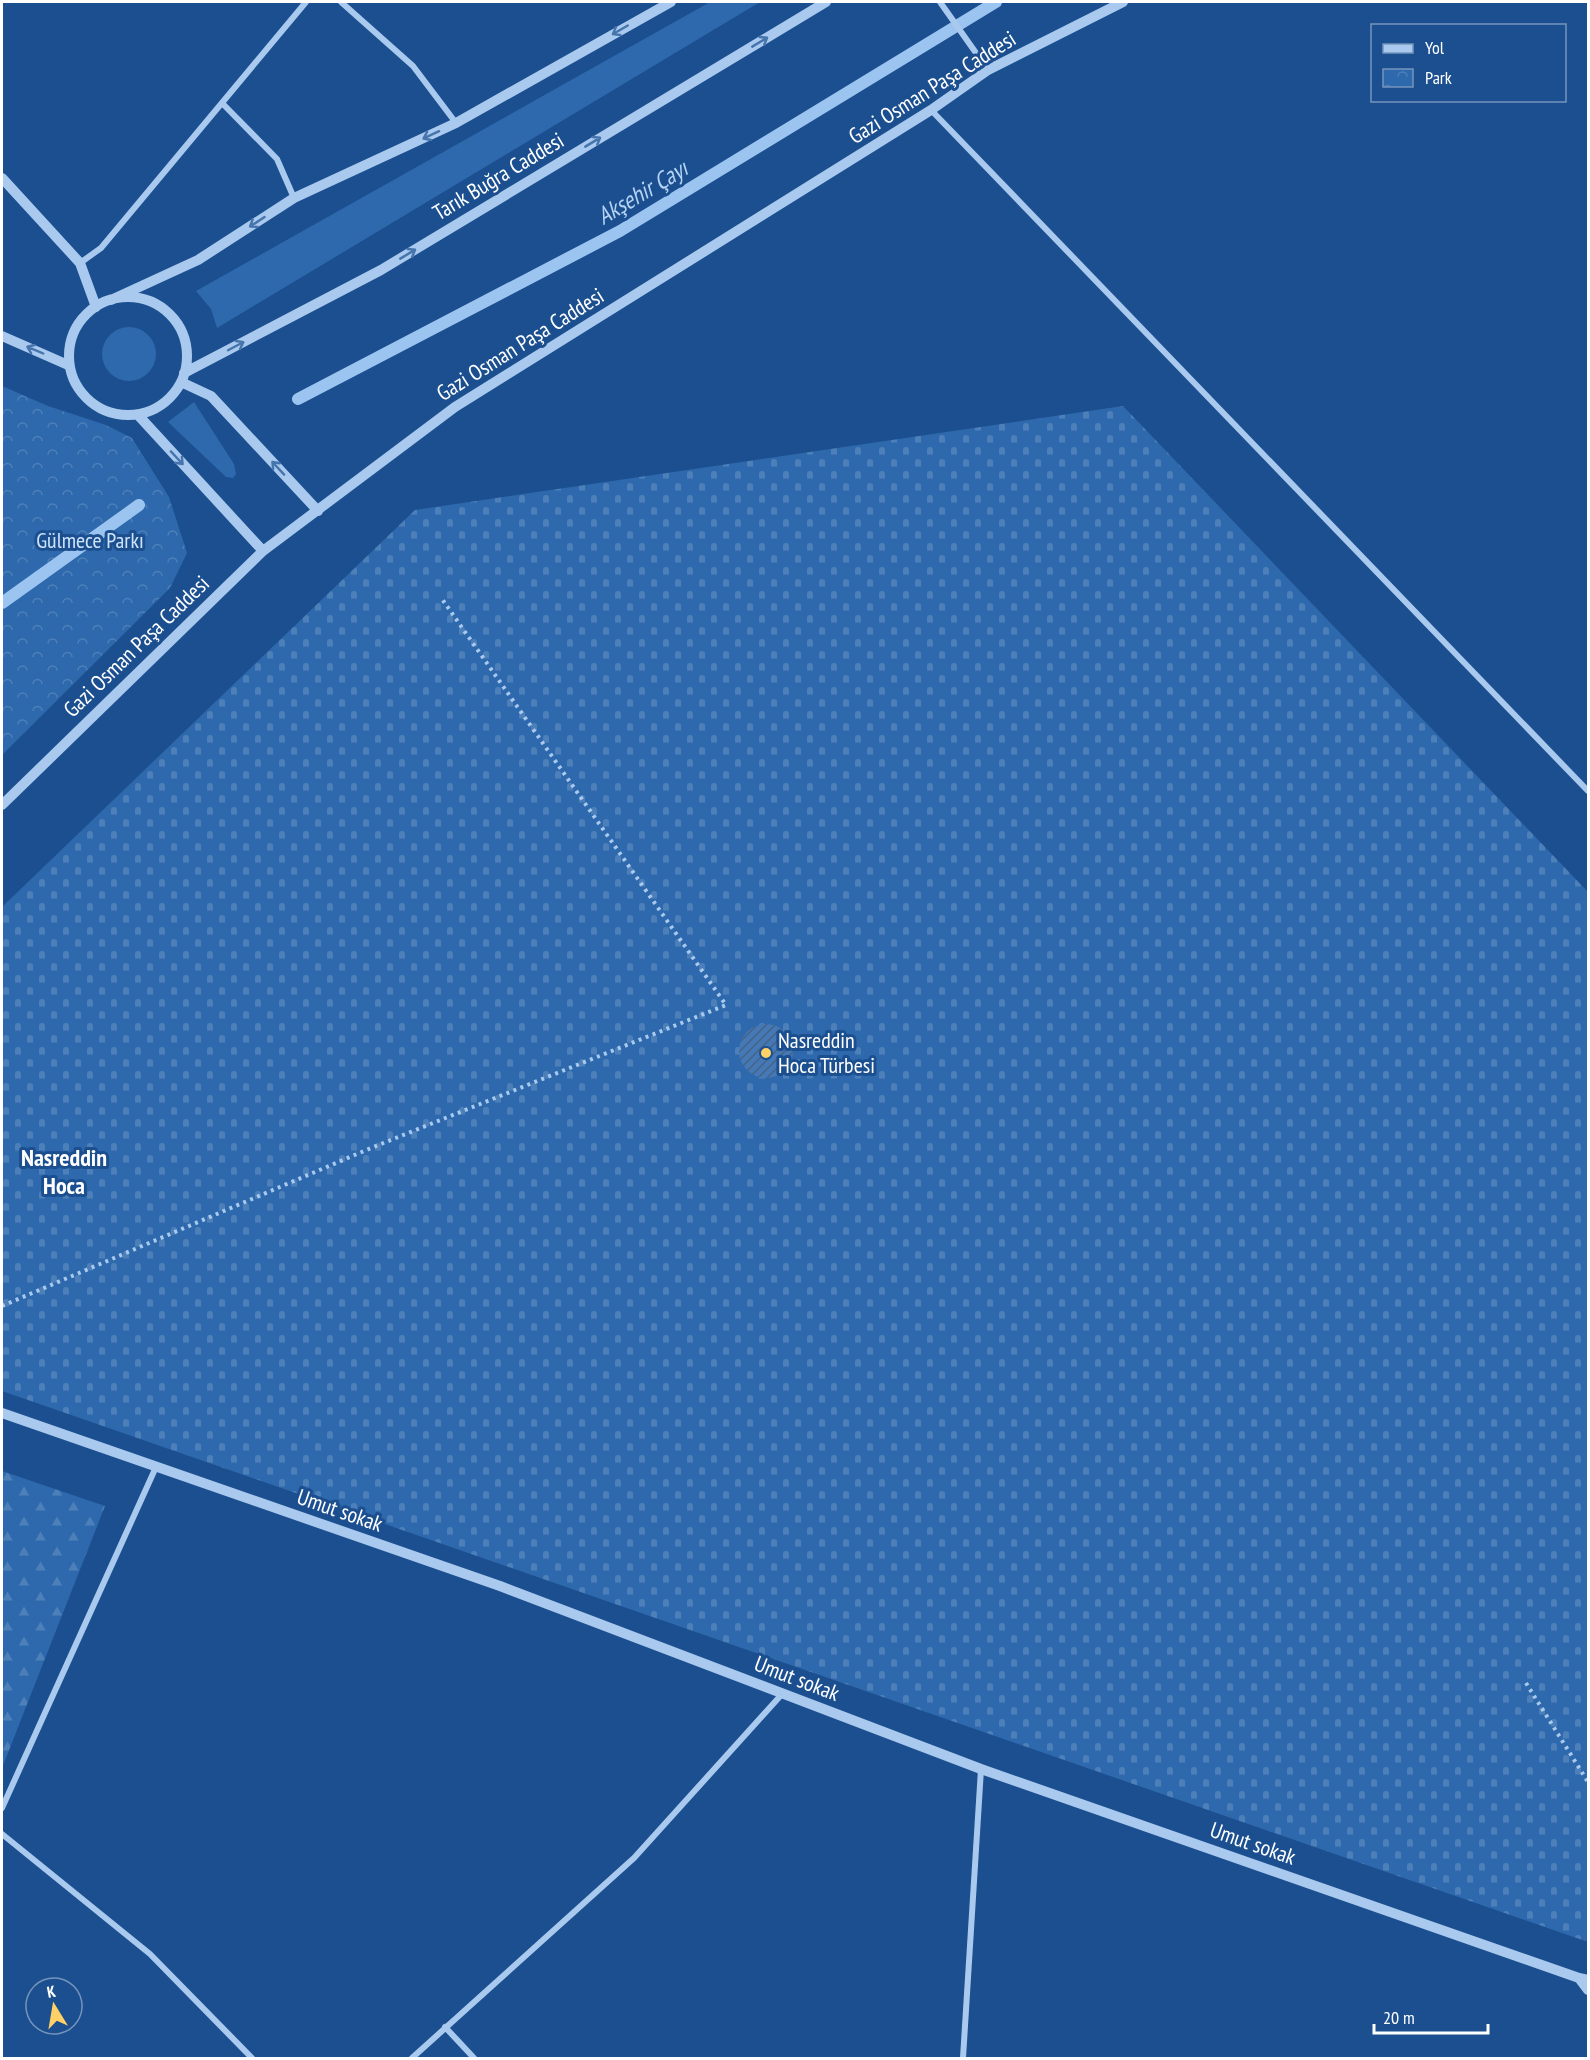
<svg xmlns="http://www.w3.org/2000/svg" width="1590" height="2060" font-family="'PT Sans Narrow',sans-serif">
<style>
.grass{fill:#2e69ad}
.forest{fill:url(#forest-firs)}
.cemetery{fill:url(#cemetery-stones)}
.park{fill:url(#park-crowns)}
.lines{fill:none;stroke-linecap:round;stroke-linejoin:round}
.stream{stroke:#9cc4f0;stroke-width:12}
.building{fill:url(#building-hatch)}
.path{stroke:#a9c9ee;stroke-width:4;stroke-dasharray:3 4.5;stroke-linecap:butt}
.minor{stroke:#a9c9ee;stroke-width:6}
.tertiary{stroke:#a9c9ee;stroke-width:10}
.oneway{stroke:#4674ac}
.poi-dot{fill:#ffd166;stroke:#1b4f8f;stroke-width:2}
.labels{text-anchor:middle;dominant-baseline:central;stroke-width:6;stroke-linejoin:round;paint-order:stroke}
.street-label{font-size:22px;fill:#fff;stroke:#1b4f8f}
.park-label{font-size:22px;fill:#cfe3fa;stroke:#1b4f8f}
.poi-label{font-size:22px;fill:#fff;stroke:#1b4f8f;text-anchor:start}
.water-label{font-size:24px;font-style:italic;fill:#b5d3f5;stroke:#1b4f8f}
.neighbourhood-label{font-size:24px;font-weight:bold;fill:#fff;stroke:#1b4f8f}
</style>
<defs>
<pattern id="forest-firs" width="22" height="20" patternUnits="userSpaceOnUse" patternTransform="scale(1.5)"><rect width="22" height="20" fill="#2e69ad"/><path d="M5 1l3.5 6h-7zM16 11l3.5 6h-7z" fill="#4d80b9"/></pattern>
<pattern id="cemetery-stones" width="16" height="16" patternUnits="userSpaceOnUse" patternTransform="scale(1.5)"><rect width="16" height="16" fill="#2e69ad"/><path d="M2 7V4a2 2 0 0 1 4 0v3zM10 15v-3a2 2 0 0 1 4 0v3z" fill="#4d80b9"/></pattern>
<pattern id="park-crowns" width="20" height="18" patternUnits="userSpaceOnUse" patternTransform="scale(1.5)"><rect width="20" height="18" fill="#2e69ad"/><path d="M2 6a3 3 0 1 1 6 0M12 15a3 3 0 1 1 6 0" fill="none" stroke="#4d80b9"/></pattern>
<pattern id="building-hatch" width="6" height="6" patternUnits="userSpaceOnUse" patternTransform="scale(1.5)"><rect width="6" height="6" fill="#4478b7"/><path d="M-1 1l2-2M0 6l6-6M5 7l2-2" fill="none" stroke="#486282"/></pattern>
</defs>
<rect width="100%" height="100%" fill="#1b4f8f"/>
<path class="grass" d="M 710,2 L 760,2 L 217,328 L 211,309 L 196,291 Z
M102 354a27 27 0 1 1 54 0a27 27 0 1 1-54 0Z
M 194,402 L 234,464 L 236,474 L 233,478 L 226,477 L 168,422 Z"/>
<path class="forest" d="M 2,1471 L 105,1506 L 2,1768 Z"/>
<path class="cemetery" d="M 1123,406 L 1588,892 L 1588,1942 L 2,1391 L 2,907 L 415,510 Z"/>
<path class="park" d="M 2,386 L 48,406 L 106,425 L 132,438 L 169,497 L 187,553 L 170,588 L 2,755 Z"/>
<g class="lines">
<path class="stream" d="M 298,399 L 620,231 L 996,2
M 2,603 L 139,505"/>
</g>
<path class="building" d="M739 1051a27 27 0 1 1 54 0a27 27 0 1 1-54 0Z"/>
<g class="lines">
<path class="path" d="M 2,1306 L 371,1148 L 726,1005 L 442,599
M 1526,1683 L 1588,1782"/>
<path class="minor" d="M 341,2 L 413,66 L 456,123
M 940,2 L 988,70
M 222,103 L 277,159 L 294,198
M 931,110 L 1588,791
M 80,263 L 101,248 L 306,2
M 2,1808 L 156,1467
M 2,1834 L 150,1954 L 252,2058
M 445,2027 L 474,2058
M 412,2058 L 634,1858 L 783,1693
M 963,2058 L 981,1769"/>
<path class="tertiary" d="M 2,178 L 80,263 L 96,307
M69 356a59 59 0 1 1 118 0a59 59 0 1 1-118 0Z
M 111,300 L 198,260 L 294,198 L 456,123 L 671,2
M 2,336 L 68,365
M 184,373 L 381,270 L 826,2
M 181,382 L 211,396 L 318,511
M 138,415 L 263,551
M 2,805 L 263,551 L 455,407 L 931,110 L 988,70 L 1123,2
M 2,1413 L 500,1586 L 981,1769 L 1579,1978
M 1588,1980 L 1579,1978 L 1588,1990"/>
</g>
<defs><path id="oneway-shaft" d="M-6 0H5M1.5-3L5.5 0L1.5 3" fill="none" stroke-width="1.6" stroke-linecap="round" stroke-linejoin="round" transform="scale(1.5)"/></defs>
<g class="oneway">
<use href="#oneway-shaft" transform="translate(620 30) rotate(150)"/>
<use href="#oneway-shaft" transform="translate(760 42) rotate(-31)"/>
<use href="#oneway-shaft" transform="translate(431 135) rotate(155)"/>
<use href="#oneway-shaft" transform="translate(593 142) rotate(-31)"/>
<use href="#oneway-shaft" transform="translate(257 222) rotate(147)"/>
<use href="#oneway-shaft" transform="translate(408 254) rotate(-31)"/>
<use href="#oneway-shaft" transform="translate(236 346) rotate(-28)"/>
<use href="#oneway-shaft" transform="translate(35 350) rotate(-157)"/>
<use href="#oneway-shaft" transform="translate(177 458) rotate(47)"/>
<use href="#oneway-shaft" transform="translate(278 468) rotate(-133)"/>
</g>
<circle class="poi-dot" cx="766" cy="1053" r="6"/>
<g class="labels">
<g class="street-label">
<text transform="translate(932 87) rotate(-32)">Gazi Osman Paşa Caddesi</text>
<text transform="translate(498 176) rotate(-31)">Tarık Buğra Caddesi</text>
<text transform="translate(520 344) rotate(-32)">Gazi Osman Paşa Caddesi</text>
<text transform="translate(136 646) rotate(-44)">Gazi Osman Paşa Caddesi</text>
<text transform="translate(340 1510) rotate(19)">Umut sokak</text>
<text transform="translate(797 1678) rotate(21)">Umut sokak</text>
<text transform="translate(1253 1843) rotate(19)">Umut sokak</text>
</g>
<g class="park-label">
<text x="90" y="540">Gülmece Parkı</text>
</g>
<g class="poi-label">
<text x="778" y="1040">Nasreddin<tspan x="778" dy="25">Hoca Türbesi</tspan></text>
</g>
<g class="water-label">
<text transform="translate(642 192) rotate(-31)">Akşehir Çayı</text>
</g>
<g class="neighbourhood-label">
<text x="64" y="1157">Nasreddin<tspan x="64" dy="28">Hoca</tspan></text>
</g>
</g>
<rect width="1590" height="2060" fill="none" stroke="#ffffff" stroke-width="6"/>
<rect x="1371" y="24" width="195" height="78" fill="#1b4f8f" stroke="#7695bc" stroke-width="1.5"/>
<rect x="1383" y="44" width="30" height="9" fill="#a9c9ee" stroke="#7695bc" stroke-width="1.5"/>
<text x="1425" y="54" font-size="18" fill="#ffffff">Yol</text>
<rect x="1383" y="69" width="30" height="18" fill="url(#park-crowns)" stroke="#7695bc" stroke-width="1.5"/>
<text x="1425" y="84" font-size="18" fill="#ffffff">Park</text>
<g transform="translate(54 2006) rotate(349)"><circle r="28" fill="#1b4f8f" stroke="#7695bc" stroke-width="1.5"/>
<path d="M0-4.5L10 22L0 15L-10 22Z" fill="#ffd166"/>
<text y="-9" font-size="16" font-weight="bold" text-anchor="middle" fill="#ffffff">K</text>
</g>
<path d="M1374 2024v9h114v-9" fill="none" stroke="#ffffff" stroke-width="3"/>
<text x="1383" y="2024" font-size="18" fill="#ffffff" stroke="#1b4f8f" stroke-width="4.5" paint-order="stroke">20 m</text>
</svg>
